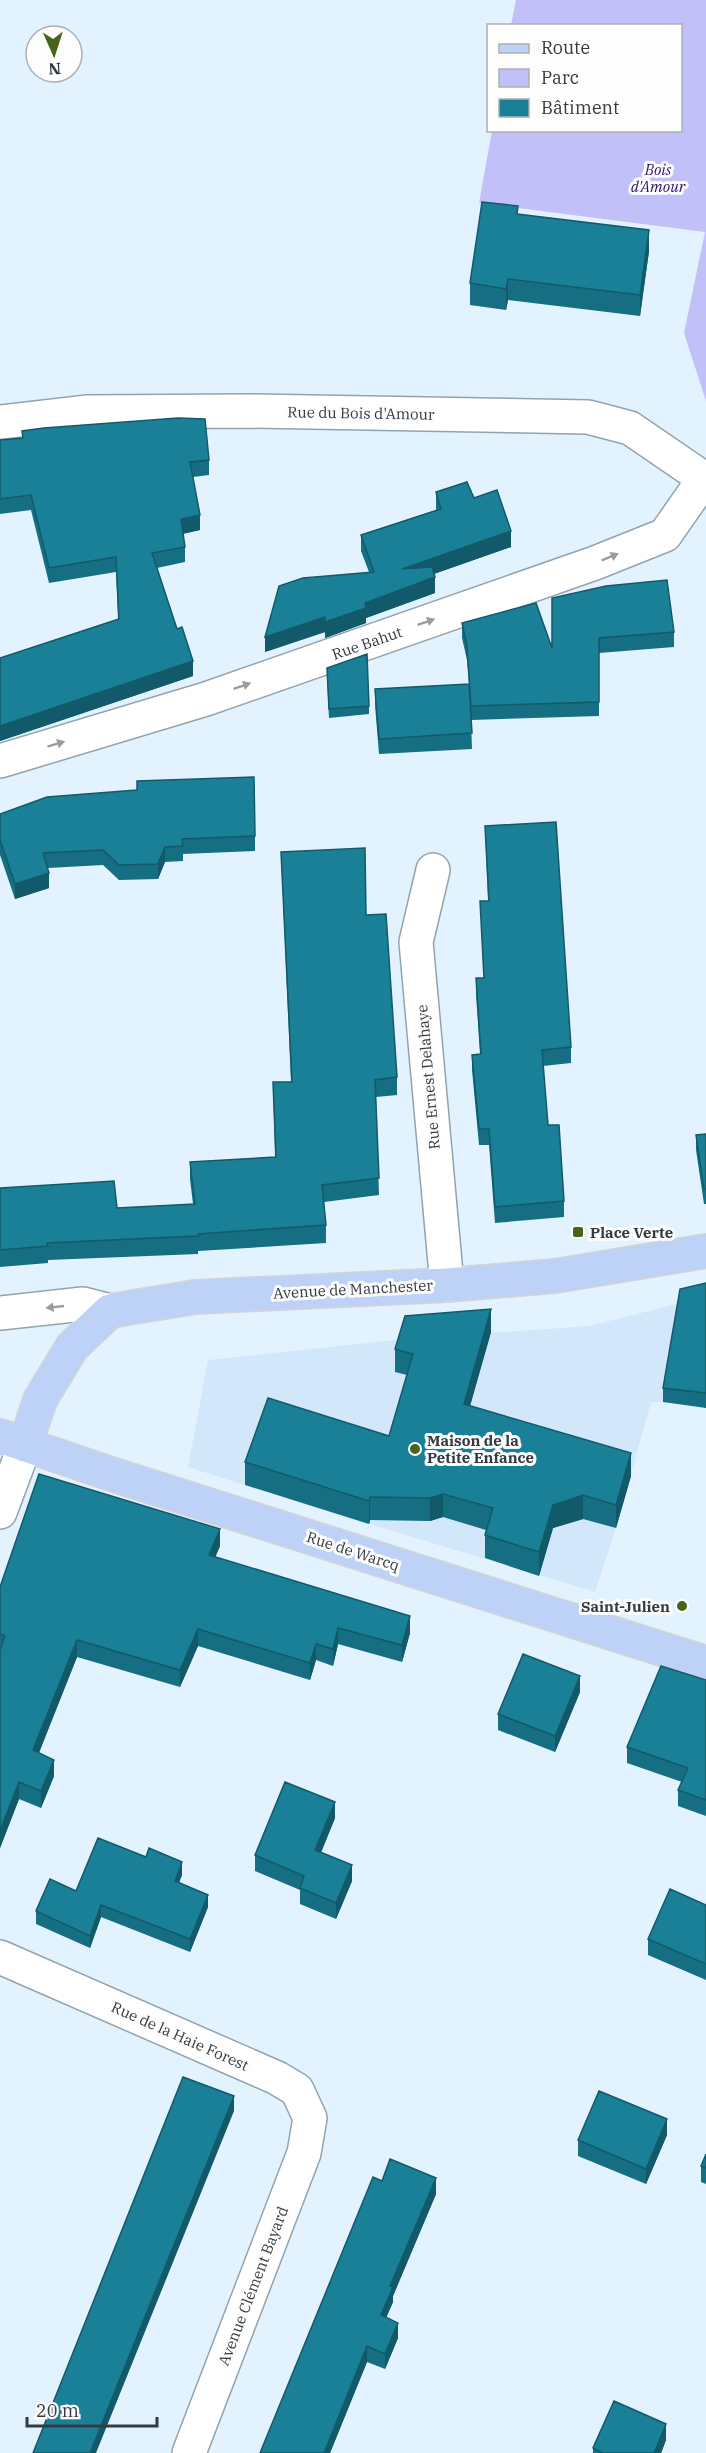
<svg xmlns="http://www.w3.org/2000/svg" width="706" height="2453" font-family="'IBM Plex Serif',serif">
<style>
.built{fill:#d2e8fa}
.green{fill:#c1c0f8}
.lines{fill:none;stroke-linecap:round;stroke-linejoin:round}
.minor-casing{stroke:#93a3ae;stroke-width:36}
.major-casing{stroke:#d2d4d5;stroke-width:36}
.minor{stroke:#fff;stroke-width:33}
.major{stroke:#bed1f6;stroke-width:33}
.wall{fill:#166e83}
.shaded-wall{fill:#125a6a}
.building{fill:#1a8098;stroke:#125a6a;stroke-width:1.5}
.oneway{fill:#9a9da0}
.poi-dot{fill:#466519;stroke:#fdfdfd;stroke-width:2}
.labels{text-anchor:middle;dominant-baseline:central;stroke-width:6;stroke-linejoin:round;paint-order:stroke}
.park-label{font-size:15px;font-style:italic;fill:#2a106f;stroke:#fdfdfd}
.street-label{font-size:15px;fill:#343b40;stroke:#fdfdfd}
.poi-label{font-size:15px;font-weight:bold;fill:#343b40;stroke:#fdfdfd;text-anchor:start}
</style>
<rect width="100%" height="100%" fill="#e2f3ff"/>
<path class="built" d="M 680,1303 L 663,1402 L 651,1402 L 616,1528 L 595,1592 L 369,1524 L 188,1467 L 208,1360 L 405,1339 L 589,1326 Z"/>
<path class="green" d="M 516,0 L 706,0 L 706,401 L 684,333 L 705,232 L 479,203 L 492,131 L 680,130 L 680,26 L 511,25 Z"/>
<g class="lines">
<g class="minor-casing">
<path id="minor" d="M 0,422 L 88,412 L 249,411 L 588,417 L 630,428 L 706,480
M 0,761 L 206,699 L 595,563 L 665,535 L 704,479
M 433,870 L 416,942 L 447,1285
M 0,1313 L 83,1304 L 110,1311
M 0,1512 L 25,1445
M 0,1957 L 277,2078 L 297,2090 L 310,2118 L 304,2153 L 189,2453"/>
</g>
<g class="major-casing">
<path id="major" d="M 0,1436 L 111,1474 L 706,1663
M 25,1445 L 40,1400 L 72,1347 L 110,1311 L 195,1297 L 447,1285 L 555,1276 L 706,1251"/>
</g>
<use href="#minor" class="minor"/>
<use href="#major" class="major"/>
</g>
<path class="wall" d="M 518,214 L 649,251 L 640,316 L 508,300 L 506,310 L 470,305 L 470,283 Z
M 22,431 L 209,460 L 209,475 L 193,477 L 200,530 L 183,534 L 185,547 L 185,562 L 157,568 L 193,676 L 0,741 L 0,658 L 118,619 L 116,572 L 49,583 L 31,510 L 0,514 L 0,440 L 22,438 Z
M 436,492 L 474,498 L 511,547 L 434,574 L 435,593 L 366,618 L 366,623 L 325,638 L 325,632 L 265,652 L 369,572 L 361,551 L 361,535 L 436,510 Z
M 552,598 L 674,632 L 674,647 L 599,653 L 599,716 L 471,720 L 472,749 L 379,754 L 375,705 L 375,689 L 469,684 L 467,660 L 462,638 L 462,623 L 552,648 Z
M 327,677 L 369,706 L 369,714 L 329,718 Z
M 0,814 L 255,836 L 255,851 L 183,854 L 183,861 L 165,862 L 158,879 L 119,880 L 103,865 L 48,868 L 49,888 L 15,899 L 0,855 Z
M 485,826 L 571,1047 L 571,1063 L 543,1066 L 548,1125 L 564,1201 L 564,1217 L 495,1223 L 489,1145 L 479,1145 L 472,1070 L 472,1055 L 480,1054 L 476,994 L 476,978 L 484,978 L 480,901 L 488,901 Z
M 281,852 L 366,915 L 397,1077 L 397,1095 L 376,1097 L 379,1195 L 324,1202 L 326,1225 L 326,1243 L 198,1251 L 198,1254 L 48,1260 L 48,1263 L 0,1267 L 0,1188 L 117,1208 L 193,1204 L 190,1179 L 190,1162 L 275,1157 L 273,1082 L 291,1082 Z
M 706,1134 L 706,1204 L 704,1204 L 696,1150 L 696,1135 Z
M 706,1283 L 706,1408 L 663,1402 L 663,1388 Z
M 491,1332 L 470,1406 L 631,1476 L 616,1528 L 583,1519 L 553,1528 L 539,1576 L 485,1558 L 485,1535 L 486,1530 L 443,1517 L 430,1521 L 370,1520 L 369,1524 L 245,1485 L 245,1462 L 389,1436 L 407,1375 L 395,1372 L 395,1349 Z
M 220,1546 L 215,1557 L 410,1633 L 402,1662 L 338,1644 L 333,1666 L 316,1660 L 310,1680 L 198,1646 L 180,1687 L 77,1657 L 39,1753 L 54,1776 L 41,1808 L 19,1799 L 0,1848 L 0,1587 Z
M 706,1680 L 706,1816 L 678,1806 L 678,1790 L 682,1782 L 627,1763 L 627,1747 Z
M 580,1692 L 555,1752 L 498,1730 L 498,1714 Z
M 335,1818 L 321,1853 L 352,1881 L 336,1919 L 300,1904 L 300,1890 L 255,1871 L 255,1855 Z
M 182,1875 L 179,1882 L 208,1907 L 190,1952 L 101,1917 L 90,1948 L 36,1924 L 36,1911 L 76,1891 Z
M 706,1905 L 706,1980 L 648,1955 L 648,1939 Z
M 667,2135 L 646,2184 L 578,2156 L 578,2140 Z
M 706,2154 L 706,2184 L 701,2182 L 701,2166 Z
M 382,2181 L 436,2194 L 393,2296 L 393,2302 L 386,2317 L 398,2338 L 385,2369 L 367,2362 L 330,2453 Z
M 666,2440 L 661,2453 L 593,2453 L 593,2448 Z"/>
<path class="shaded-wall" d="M 649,230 L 649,251 L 640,316 L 640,295 Z
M 508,279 L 508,300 L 506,310 L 506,289 Z
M 200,515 L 200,530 L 181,534 L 181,519 Z
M 511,531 L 511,547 L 402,585 L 402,569 Z
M 435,577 L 435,593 L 366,618 L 366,623 L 325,638 L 325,622 L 365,603 Z
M 325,617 L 325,632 L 265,652 L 265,637 Z
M 193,661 L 193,676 L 0,741 L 0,726 Z
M 165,847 L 165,862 L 158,879 L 158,864 Z
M 49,873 L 49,888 L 15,899 L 15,884 Z
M 491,1309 L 491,1332 L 464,1427 L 464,1404 Z
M 631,1453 L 631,1476 L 616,1528 L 616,1505 Z
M 443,1494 L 443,1517 L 430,1521 L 430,1498 Z
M 583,1495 L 583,1519 L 553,1528 L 539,1576 L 539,1552 L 553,1505 Z
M 370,1497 L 370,1520 L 369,1524 L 369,1501 Z
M 220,1529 L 220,1546 L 209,1572 L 209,1555 Z
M 410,1616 L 410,1633 L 402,1662 L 402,1645 Z
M 338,1628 L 338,1644 L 333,1666 L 333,1649 Z
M 198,1629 L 198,1646 L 180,1687 L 180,1670 Z
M 77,1640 L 77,1657 L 33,1767 L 33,1750 Z
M 316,1644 L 316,1660 L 310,1680 L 310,1663 Z
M 580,1676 L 580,1692 L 555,1752 L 555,1736 Z
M 54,1760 L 54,1776 L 41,1808 L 41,1791 Z
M 19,1782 L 19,1799 L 0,1848 L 0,1831 Z
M 335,1802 L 335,1818 L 315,1866 L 315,1850 Z
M 182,1862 L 182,1875 L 175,1893 L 175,1881 Z
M 352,1865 L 352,1881 L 336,1919 L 336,1903 Z
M 208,1895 L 208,1907 L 190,1952 L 190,1939 Z
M 101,1905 L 101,1917 L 90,1948 L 90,1936 Z
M 234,2096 L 234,2111 L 96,2453 L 90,2453 Z
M 667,2119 L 667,2135 L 646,2184 L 646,2169 Z
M 436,2178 L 436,2194 L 393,2296 L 393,2302 L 381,2330 L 381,2315 L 390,2286 Z
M 398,2323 L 398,2338 L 385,2369 L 385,2354 Z
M 367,2346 L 367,2362 L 330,2453 L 324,2453 Z
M 666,2424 L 666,2440 L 661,2453 L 654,2453 Z"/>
<path class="building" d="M 482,202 L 518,206 L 517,214 L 649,230 L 640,295 L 508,279 L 506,289 L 470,283 Z
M 178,418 L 205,419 L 209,460 L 190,462 L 200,515 L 181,519 L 185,547 L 152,553 L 177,629 L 182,627 L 193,661 L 0,726 L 0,658 L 119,619 L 116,557 L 49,568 L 31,495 L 0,499 L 0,440 L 23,438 L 22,431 L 44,428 Z
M 467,482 L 474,498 L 497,490 L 511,531 L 402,569 L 432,567 L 435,577 L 365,603 L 366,608 L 325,622 L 325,617 L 265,637 L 279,586 L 303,578 L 374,572 L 361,535 L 441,509 L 436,492 Z
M 667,580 L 674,632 L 599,638 L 599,702 L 471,706 L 467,646 L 462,623 L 536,603 L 552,648 L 552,598 L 606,586 Z
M 367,654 L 369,706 L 329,709 L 327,668 Z
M 469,684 L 472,733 L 379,739 L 375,689 Z
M 254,777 L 255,836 L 182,839 L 183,846 L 165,847 L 158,864 L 119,865 L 103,850 L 43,853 L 49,873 L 15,884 L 0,840 L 0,814 L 47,797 L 137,790 L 137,781 Z
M 556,822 L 571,1047 L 542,1050 L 548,1125 L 559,1125 L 564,1201 L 495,1207 L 489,1129 L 479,1129 L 472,1055 L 481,1054 L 476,978 L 484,978 L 480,901 L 489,901 L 485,826 Z
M 365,848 L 366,915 L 386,914 L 397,1077 L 375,1080 L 379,1178 L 322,1185 L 326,1225 L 198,1234 L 198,1236 L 47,1243 L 48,1246 L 0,1250 L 0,1188 L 114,1181 L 117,1208 L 195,1204 L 190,1162 L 276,1157 L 273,1082 L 292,1082 L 281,852 Z
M 706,1134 L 706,1189 L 704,1189 L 696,1135 Z
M 706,1283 L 706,1393 L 663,1388 L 680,1289 Z
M 491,1309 L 464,1404 L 631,1453 L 616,1505 L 583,1495 L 553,1505 L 539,1552 L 485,1535 L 493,1508 L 443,1494 L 430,1498 L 370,1497 L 369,1501 L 245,1462 L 268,1398 L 389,1436 L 413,1354 L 395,1349 L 405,1316 Z
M 39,1474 L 220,1529 L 209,1555 L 410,1616 L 402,1645 L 338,1628 L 333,1649 L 316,1644 L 310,1663 L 198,1629 L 180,1670 L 77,1640 L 33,1750 L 54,1760 L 41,1791 L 19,1782 L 0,1831 L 0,1650 L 5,1636 L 0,1634 L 0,1587 Z
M 523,1654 L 580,1676 L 555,1736 L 498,1714 Z
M 661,1666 L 706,1680 L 706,1800 L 678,1790 L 688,1768 L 627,1747 Z
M 285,1782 L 335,1802 L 315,1850 L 352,1865 L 336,1903 L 300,1888 L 304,1876 L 255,1855 Z
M 98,1838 L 146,1857 L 149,1848 L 182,1862 L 175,1881 L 208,1895 L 190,1939 L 101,1905 L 90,1936 L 36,1911 L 50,1879 L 76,1891 Z
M 670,1889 L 706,1905 L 706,1964 L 648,1939 Z
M 183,2077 L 234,2096 L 90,2453 L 33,2453 Z
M 599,2091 L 667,2119 L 646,2169 L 578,2140 Z
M 706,2154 L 706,2168 L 701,2166 Z
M 390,2159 L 436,2178 L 390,2286 L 393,2287 L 381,2315 L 398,2323 L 385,2354 L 367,2346 L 324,2453 L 260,2453 L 373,2177 L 382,2181 Z
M 614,2401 L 666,2424 L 654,2453 L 603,2453 L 593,2448 Z"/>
<defs><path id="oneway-solid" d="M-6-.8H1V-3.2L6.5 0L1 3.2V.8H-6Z" transform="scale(1.5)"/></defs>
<g class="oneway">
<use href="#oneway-solid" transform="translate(610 557) rotate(-22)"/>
<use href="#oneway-solid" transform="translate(426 622) rotate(-19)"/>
<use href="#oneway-solid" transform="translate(242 686) rotate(-19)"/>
<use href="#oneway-solid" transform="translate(56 744) rotate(-17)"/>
<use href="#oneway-solid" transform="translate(55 1307) rotate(174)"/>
</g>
<g class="poi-dot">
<rect x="572" y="1226" width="12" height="12" rx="3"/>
<circle cx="415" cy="1449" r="6"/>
<circle cx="682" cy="1606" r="6"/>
</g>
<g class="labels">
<g class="park-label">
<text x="658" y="169">Bois<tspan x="658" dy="17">d'Amour</tspan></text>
</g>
<g class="street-label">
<text transform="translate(361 413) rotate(1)">Rue du Bois d'Amour</text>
<text transform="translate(367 643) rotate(-19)">Rue Bahut</text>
<text transform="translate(428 1077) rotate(-95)">Rue Ernest Delahaye</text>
<text transform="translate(353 1289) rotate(-3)">Avenue de Manchester</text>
<text transform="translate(353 1551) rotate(18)">Rue de Warcq</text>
<text transform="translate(180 2036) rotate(24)">Rue de la Haie Forest</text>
<text transform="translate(253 2286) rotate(-69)">Avenue Clément Bayard</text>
</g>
<g class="poi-label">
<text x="590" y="1232">Place Verte</text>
<text x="427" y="1440">Maison de la<tspan x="427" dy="17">Petite Enfance</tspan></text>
<text x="670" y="1606" text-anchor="end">Saint-Julien</text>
</g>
</g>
<rect x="487" y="24" width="195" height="108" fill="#fdfdfd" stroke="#adafb1" stroke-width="1.5"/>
<rect x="499" y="44" width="30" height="9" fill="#bed1f6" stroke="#adafb1" stroke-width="1.5"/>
<text x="541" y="54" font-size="18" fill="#343b40">Route</text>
<rect x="499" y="69" width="30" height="18" fill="#c1c0f8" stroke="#adafb1" stroke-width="1.5"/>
<text x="541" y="84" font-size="18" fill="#343b40">Parc</text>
<rect x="499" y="99" width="30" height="18" fill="#1a8098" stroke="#adafb1" stroke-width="1.5"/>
<text x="541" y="114" font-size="18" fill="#343b40">Bâtiment</text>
<g transform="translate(54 54) rotate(177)"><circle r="28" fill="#fdfdfd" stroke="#adafb1" stroke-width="1.5"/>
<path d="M0-4.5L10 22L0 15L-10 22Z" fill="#466519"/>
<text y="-9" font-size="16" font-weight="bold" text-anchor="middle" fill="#343b40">N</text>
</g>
<path d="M27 2417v9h130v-9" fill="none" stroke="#343b40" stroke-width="3"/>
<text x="36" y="2417" font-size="18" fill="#343b40" stroke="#fdfdfd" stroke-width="4.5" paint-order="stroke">20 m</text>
</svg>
